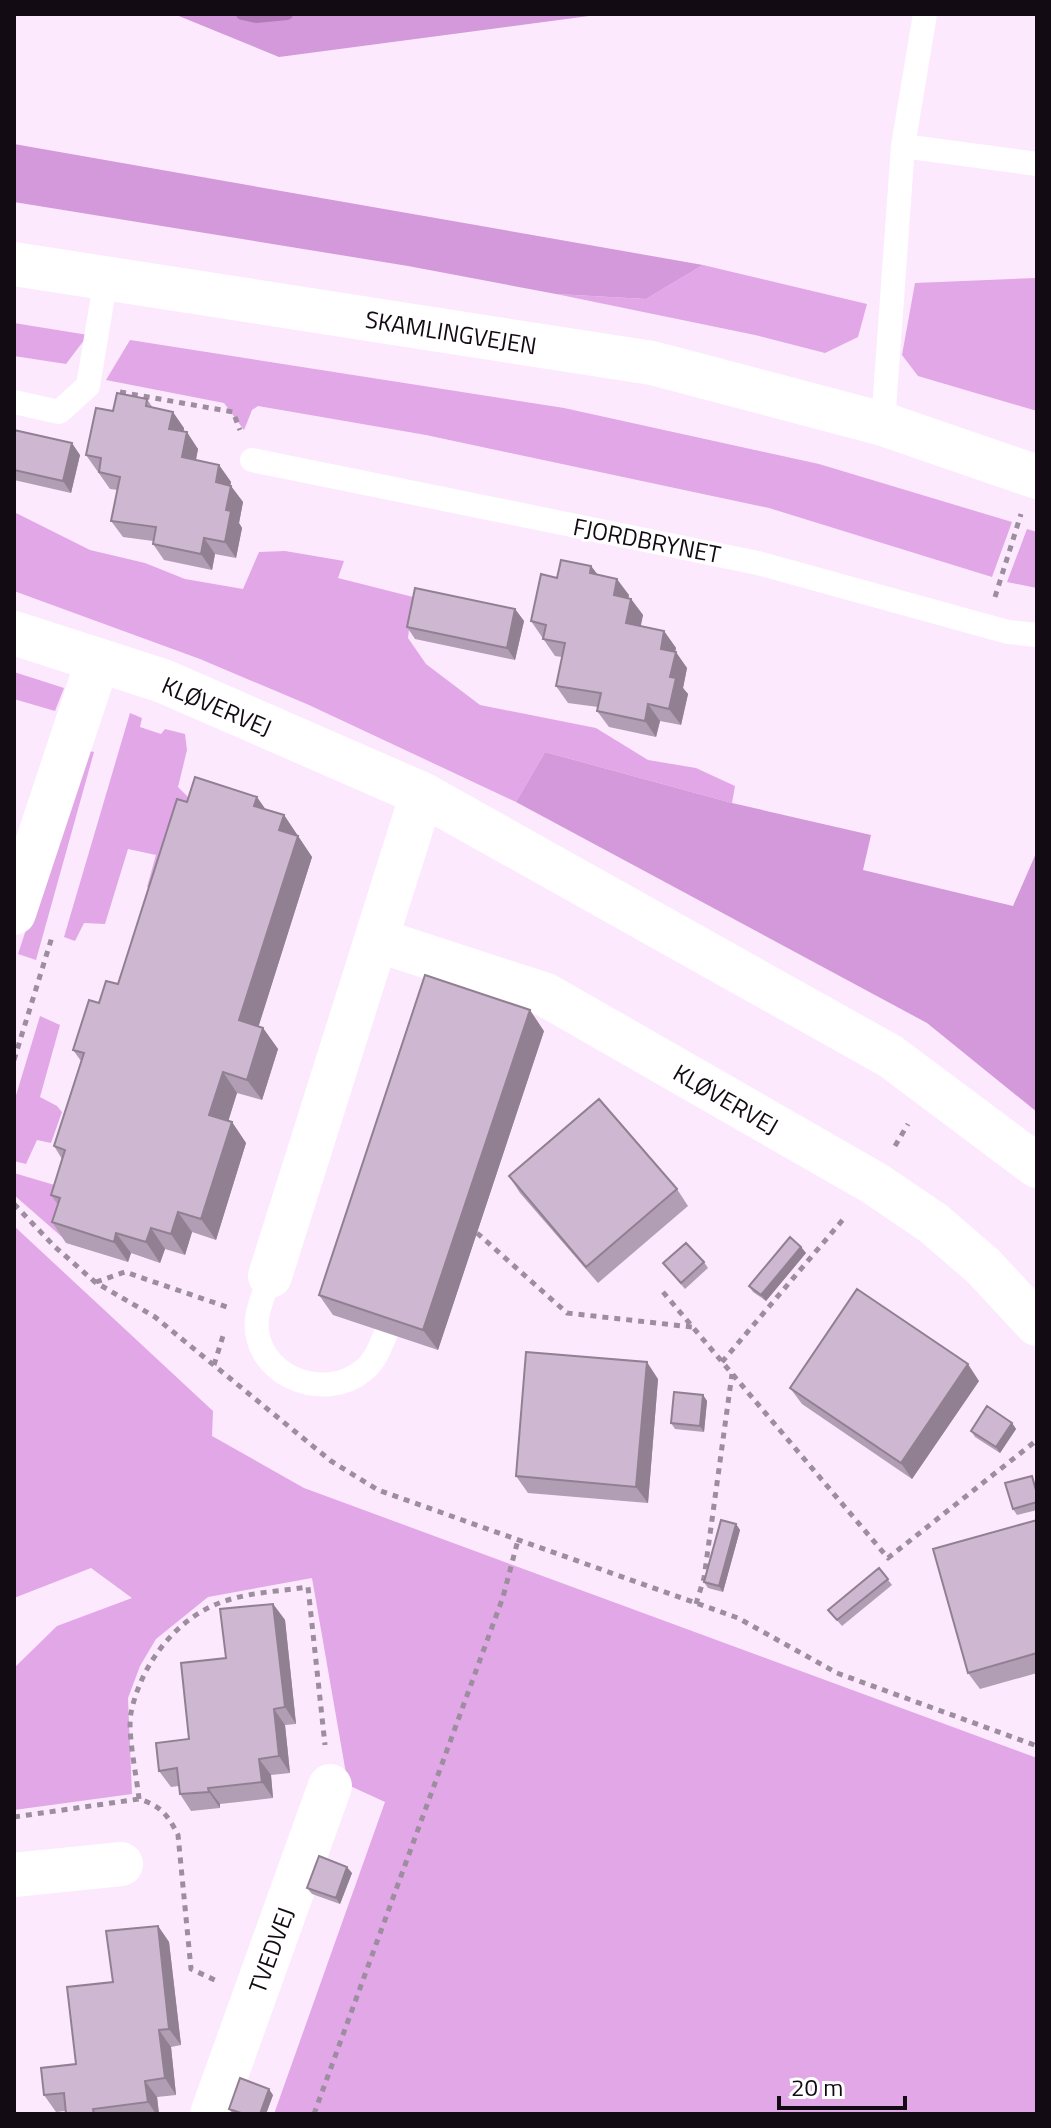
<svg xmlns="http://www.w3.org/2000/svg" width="1051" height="2128" font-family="'Titillium Web',sans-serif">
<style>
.green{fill:#e1a7e7}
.forest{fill:#d399da}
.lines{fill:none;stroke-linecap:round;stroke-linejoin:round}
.stream{stroke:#b279b9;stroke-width:12}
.path{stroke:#9c8e9e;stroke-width:5;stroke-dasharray:6 6;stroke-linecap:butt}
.service{stroke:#fff;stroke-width:24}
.minor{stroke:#fff;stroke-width:44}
.tertiary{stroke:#fff;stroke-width:44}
.wall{fill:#b19db4}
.shaded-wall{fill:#908092}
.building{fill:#ceb7d1;stroke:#908092;stroke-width:2}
.labels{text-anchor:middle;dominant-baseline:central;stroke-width:6;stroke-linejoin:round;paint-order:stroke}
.street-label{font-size:24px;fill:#130b13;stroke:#fff}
</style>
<rect width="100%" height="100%" fill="#fce9fe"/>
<path class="green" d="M 703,265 L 867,304 L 858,337 L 825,353 L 755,335 L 556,294 L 646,299 Z
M 1037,278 L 1037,411 L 918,376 L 902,355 L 915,283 Z
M 14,323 L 88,335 L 66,364 L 14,356 Z
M 130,340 L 564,408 L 819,464 L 1012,522 L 992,577 L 769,508 L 426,435 L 258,406 L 252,410 L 244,430 L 224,403 L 106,380 Z
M 14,512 L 90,550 L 145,563 L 185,579 L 243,589 L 259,552 L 285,551 L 344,561 L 338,578 L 413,597 L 408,638 L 426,664 L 480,705 L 596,728 L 648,760 L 696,768 L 735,786 L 732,803 L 545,752 L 516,802 L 309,705 L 200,659 L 14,591 Z
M 1027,529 L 1037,532 L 1037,588 L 1007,582 Z
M 14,672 L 64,688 L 55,711 L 14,699 Z
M 130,713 L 142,718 L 140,727 L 161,734 L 165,729 L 185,734 L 187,750 L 178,787 L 195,804 L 165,893 L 147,887 L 156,855 L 128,849 L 105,924 L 84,923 L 75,941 L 64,937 Z
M 85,750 L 94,752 L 36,960 L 18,954 Z
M 40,1016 L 60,1025 L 40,1097 L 57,1106 L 62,1112 L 51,1143 L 37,1140 L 26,1164 L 14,1161 L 14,1102 Z
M 14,1173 L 68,1189 L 62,1237 L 14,1195 Z
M 14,1226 L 213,1411 L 212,1436 L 304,1488 L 1037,1758 L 1037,2114 L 274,2114 L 385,1802 L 348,1785 L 312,1578 L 208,1597 L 156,1639 L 140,1666 L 128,1698 L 132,1794 L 14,1810 L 14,1668 L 57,1626 L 132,1598 L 91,1568 L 14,1598 Z"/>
<path class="forest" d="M 174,14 L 604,14 L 279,57 Z
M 14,144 L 703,265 L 646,299 L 556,294 L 408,266 L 14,202 Z
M 545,752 L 732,803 L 871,835 L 863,870 L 1013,906 L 1037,851 L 1037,1112 L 927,1023 L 516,802 Z"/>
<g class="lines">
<path class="stream" d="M 242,14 L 256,17 L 287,14"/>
<path class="path" d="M 120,392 L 233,412 L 240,430
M 995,597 L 1021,514
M 14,1060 L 52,937
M 895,1146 L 908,1124
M 14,1204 L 54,1246 L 95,1282 L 155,1317 L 331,1461 L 378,1490 L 738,1618 L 837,1673 L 1037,1746
M 477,1233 L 567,1313 L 692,1327
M 96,1282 L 125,1272 L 227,1307
M 663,1292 L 888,1558 L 1037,1440
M 722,1362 L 846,1216
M 214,1365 L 223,1336
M 696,1604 L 704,1578 L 732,1374
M 139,1799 C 137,1778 127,1732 131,1713 C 141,1663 178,1615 228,1600 C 253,1592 282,1591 308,1587 L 325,1745
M 14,1817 L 139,1799 C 161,1806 168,1815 178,1835 L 191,1969 L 217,1981
M 314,2114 L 503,1597 L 518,1540"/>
<path class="service" d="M 903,146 L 1037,164
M 14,402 L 59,412 L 88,386 L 106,278
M 883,424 L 903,146 L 925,14
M 252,460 L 758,563 L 1008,632 L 1037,635
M 270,1276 C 266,1289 259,1304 257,1318 C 251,1375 324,1404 364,1370 C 376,1360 380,1347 386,1333"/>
<path class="minor" d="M 14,633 L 163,681 L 422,794 L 890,1056 L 1037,1166
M 14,913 L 98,660
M 377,940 L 546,995 L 874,1183 L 933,1223 L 983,1266 L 1037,1324
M 270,1276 L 422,794
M 14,1875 L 121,1864
M 212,2114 L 330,1786"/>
<path class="tertiary" d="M 14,264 L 652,363 L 883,424 L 1037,477"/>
</g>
<path class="wall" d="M 147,399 L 153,408 L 184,428 L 184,432 L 198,449 L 196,460 L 219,465 L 231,482 L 230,485 L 243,502 L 239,523 L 242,528 L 236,558 L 215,554 L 212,570 L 164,560 L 153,544 L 153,541 L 123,537 L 111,521 L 118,490 L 110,489 L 86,455 L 113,411 Z
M 14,430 L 80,455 L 71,493 L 14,480 Z
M 591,566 L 598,575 L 629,595 L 628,598 L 631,599 L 643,615 L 640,626 L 664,631 L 676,648 L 675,652 L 687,668 L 683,688 L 688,694 L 681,725 L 660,721 L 656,737 L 609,727 L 597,711 L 598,707 L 568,703 L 556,686 L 562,657 L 555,656 L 531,621 Z
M 515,609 L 524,621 L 515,660 L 415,639 L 407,627 Z
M 187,802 L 266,810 L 284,815 L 312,857 L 258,1027 L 263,1028 L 278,1049 L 262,1100 L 237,1093 L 228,1121 L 232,1122 L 246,1143 L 216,1240 L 192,1232 L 185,1255 L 165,1249 L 160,1263 L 131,1253 L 128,1262 L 66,1243 L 52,1222 L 58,1205 L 51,1195 L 62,1159 L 54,1146 L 81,1061 L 73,1050 L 99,1003 L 118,984 Z
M 544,1031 L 438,1350 L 333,1315 L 319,1295 Z
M 509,1176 L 677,1189 L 688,1206 L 598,1283 L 520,1193 Z
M 801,1247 L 806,1253 L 766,1301 L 753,1292 L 749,1286 Z
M 704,1262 L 708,1268 L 685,1289 L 663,1263 Z
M 658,1379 L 648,1503 L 528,1493 L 516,1476 Z
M 979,1381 L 912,1479 L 802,1404 L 790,1388 Z
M 703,1395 L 707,1401 L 704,1432 L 675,1429 L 671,1423 Z
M 1012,1423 L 1016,1429 L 1000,1453 L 975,1437 L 971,1431 Z
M 1036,1482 L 1037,1510 L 1017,1515 L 1013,1509 Z
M 1037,1520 L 1037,1673 L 980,1689 L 968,1673 Z
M 736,1524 L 740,1530 L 723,1592 L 708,1588 L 704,1582 Z
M 879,1568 L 892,1585 L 842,1626 L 828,1610 Z
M 273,1604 L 285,1620 L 296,1724 L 285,1725 L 290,1773 L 271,1775 L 273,1798 L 220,1804 L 220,1808 L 191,1811 L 180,1794 L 179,1786 L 171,1787 L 159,1771 L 189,1739 L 226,1658 Z
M 352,1873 L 340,1904 L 312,1894 L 307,1888 Z
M 158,1926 L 169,1942 L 181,2045 L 171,2047 L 176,2095 L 157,2097 L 159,2114 L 66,2114 L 65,2111 L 56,2112 L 44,2095 L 76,2064 L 113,1982 Z
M 273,2095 L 266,2114 L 233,2114 L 229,2109 Z"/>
<path class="shaded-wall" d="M 173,412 L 184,428 L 181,445 L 169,429 Z
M 187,432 L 198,449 L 193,474 L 182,457 Z
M 72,443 L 80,455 L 71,493 L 63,481 Z
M 219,465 L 231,482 L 228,499 L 216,482 Z
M 231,486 L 243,502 L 239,523 L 242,528 L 236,558 L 225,542 L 226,510 Z
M 204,538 L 215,554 L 212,570 L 201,554 Z
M 591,566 L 603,582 L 590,573 Z
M 617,579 L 629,595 L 625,612 L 614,595 Z
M 631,599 L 643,615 L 638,640 L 626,623 Z
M 515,609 L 524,621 L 515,660 L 507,648 Z
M 664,631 L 676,648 L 672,665 L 661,649 Z
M 676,652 L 687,668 L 683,688 L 688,694 L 681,725 L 669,709 L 670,677 Z
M 648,704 L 660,721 L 656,737 L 645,721 Z
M 257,797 L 271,817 L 254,806 Z
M 284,815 L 312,857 L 254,1041 L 239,1020 L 279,830 Z
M 530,1010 L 544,1031 L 438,1350 L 423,1330 Z
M 263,1028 L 278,1049 L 262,1100 L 247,1080 Z
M 223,1072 L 237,1093 L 224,1135 L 209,1115 Z
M 232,1122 L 246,1143 L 216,1240 L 201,1219 Z
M 178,1212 L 192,1232 L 185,1255 L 171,1234 Z
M 151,1228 L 165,1249 L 160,1263 L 146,1242 Z
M 116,1233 L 131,1253 L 128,1262 L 114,1242 Z
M 801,1247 L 806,1253 L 766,1301 L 761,1295 Z
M 647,1362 L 658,1379 L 648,1503 L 636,1487 Z
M 968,1364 L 979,1381 L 912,1479 L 901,1463 Z
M 703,1395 L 707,1401 L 704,1432 L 700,1426 Z
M 1012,1423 L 1016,1429 L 1000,1453 L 996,1447 Z
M 736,1524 L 740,1530 L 723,1592 L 719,1586 Z
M 273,1604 L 285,1620 L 296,1724 L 285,1707 Z
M 274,1709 L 285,1725 L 290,1773 L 279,1756 Z
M 259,1759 L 271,1775 L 273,1798 L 262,1782 Z
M 208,1788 L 220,1804 L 220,1808 L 209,1792 Z
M 347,1867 L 352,1873 L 340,1904 L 336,1898 Z
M 158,1926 L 169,1942 L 181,2045 L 169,2029 Z
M 159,2030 L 171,2047 L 176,2095 L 165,2078 Z
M 145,2081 L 157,2097 L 159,2114 L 156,2114 L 148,2102 Z
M 269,2089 L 273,2095 L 266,2114 L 260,2114 Z"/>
<path class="building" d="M 117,393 L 147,399 L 146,406 L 173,412 L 169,429 L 187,432 L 182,457 L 219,465 L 216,482 L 231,486 L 226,510 L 231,511 L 225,542 L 204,538 L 201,554 L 153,544 L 156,527 L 111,521 L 120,477 L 99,472 L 101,458 L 86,455 L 96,408 L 113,411 Z
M 14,430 L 72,443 L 63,481 L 14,470 Z
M 561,560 L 591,566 L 590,573 L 617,579 L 614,595 L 631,599 L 626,623 L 664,631 L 661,649 L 676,652 L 670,677 L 676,678 L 669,709 L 648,704 L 645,721 L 597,711 L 601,693 L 556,686 L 565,643 L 543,639 L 546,625 L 531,621 L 541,574 L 557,578 Z
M 415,588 L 515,609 L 507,648 L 407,627 Z
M 195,777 L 257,797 L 254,806 L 284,815 L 279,830 L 298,836 L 239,1020 L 263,1028 L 247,1080 L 223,1072 L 209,1115 L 232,1122 L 201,1219 L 178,1212 L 171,1234 L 151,1228 L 146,1242 L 116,1233 L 114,1242 L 52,1222 L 60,1198 L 51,1195 L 65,1150 L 54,1146 L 84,1053 L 73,1050 L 89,1000 L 99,1003 L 106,981 L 118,984 L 177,799 L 187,802 Z
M 425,975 L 530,1010 L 423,1330 L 319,1295 Z
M 599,1099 L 677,1189 L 586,1267 L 509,1176 Z
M 790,1237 L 801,1247 L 761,1295 L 749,1286 Z
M 686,1243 L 704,1262 L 681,1283 L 663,1263 Z
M 857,1289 L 968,1364 L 901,1463 L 790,1388 Z
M 526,1352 L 647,1362 L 636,1487 L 516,1476 Z
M 674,1392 L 703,1395 L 700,1426 L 671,1423 Z
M 987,1406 L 1012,1423 L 996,1447 L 971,1431 Z
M 1032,1476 L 1037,1494 L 1037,1502 L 1013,1509 L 1005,1483 Z
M 721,1520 L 736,1524 L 719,1586 L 704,1582 Z
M 1037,1520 L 1037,1653 L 968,1673 L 933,1549 Z
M 879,1568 L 888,1579 L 837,1620 L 828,1610 Z
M 273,1604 L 285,1707 L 274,1709 L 279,1756 L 259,1759 L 262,1782 L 208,1788 L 209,1792 L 180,1794 L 177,1768 L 159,1771 L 156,1743 L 189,1739 L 181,1663 L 226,1658 L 220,1609 Z
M 319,1856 L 347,1867 L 336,1898 L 307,1888 Z
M 158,1926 L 169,2029 L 159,2030 L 165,2078 L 145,2081 L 148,2102 L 93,2109 L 94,2114 L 66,2114 L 64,2093 L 44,2095 L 41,2068 L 76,2064 L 67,1987 L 113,1982 L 106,1931 Z
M 240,2078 L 269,2089 L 260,2114 L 244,2114 L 229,2109 Z"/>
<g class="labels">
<g class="street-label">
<text transform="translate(451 332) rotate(9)">SKAMLINGVEJEN</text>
<text transform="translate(647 540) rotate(11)">FJORDBRYNET</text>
<text transform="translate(217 706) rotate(23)">KLØVERVEJ</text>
<text transform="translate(726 1099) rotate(30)">KLØVERVEJ</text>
<text transform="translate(271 1950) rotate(-70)">TVEDVEJ</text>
</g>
</g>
<rect width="1051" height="2128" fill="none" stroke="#130b13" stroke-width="32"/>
<path d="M779 2096v12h126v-12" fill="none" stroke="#130b13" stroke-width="4"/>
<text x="791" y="2096" font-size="24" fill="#130b13" stroke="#ffffff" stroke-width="6" paint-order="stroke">20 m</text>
</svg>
